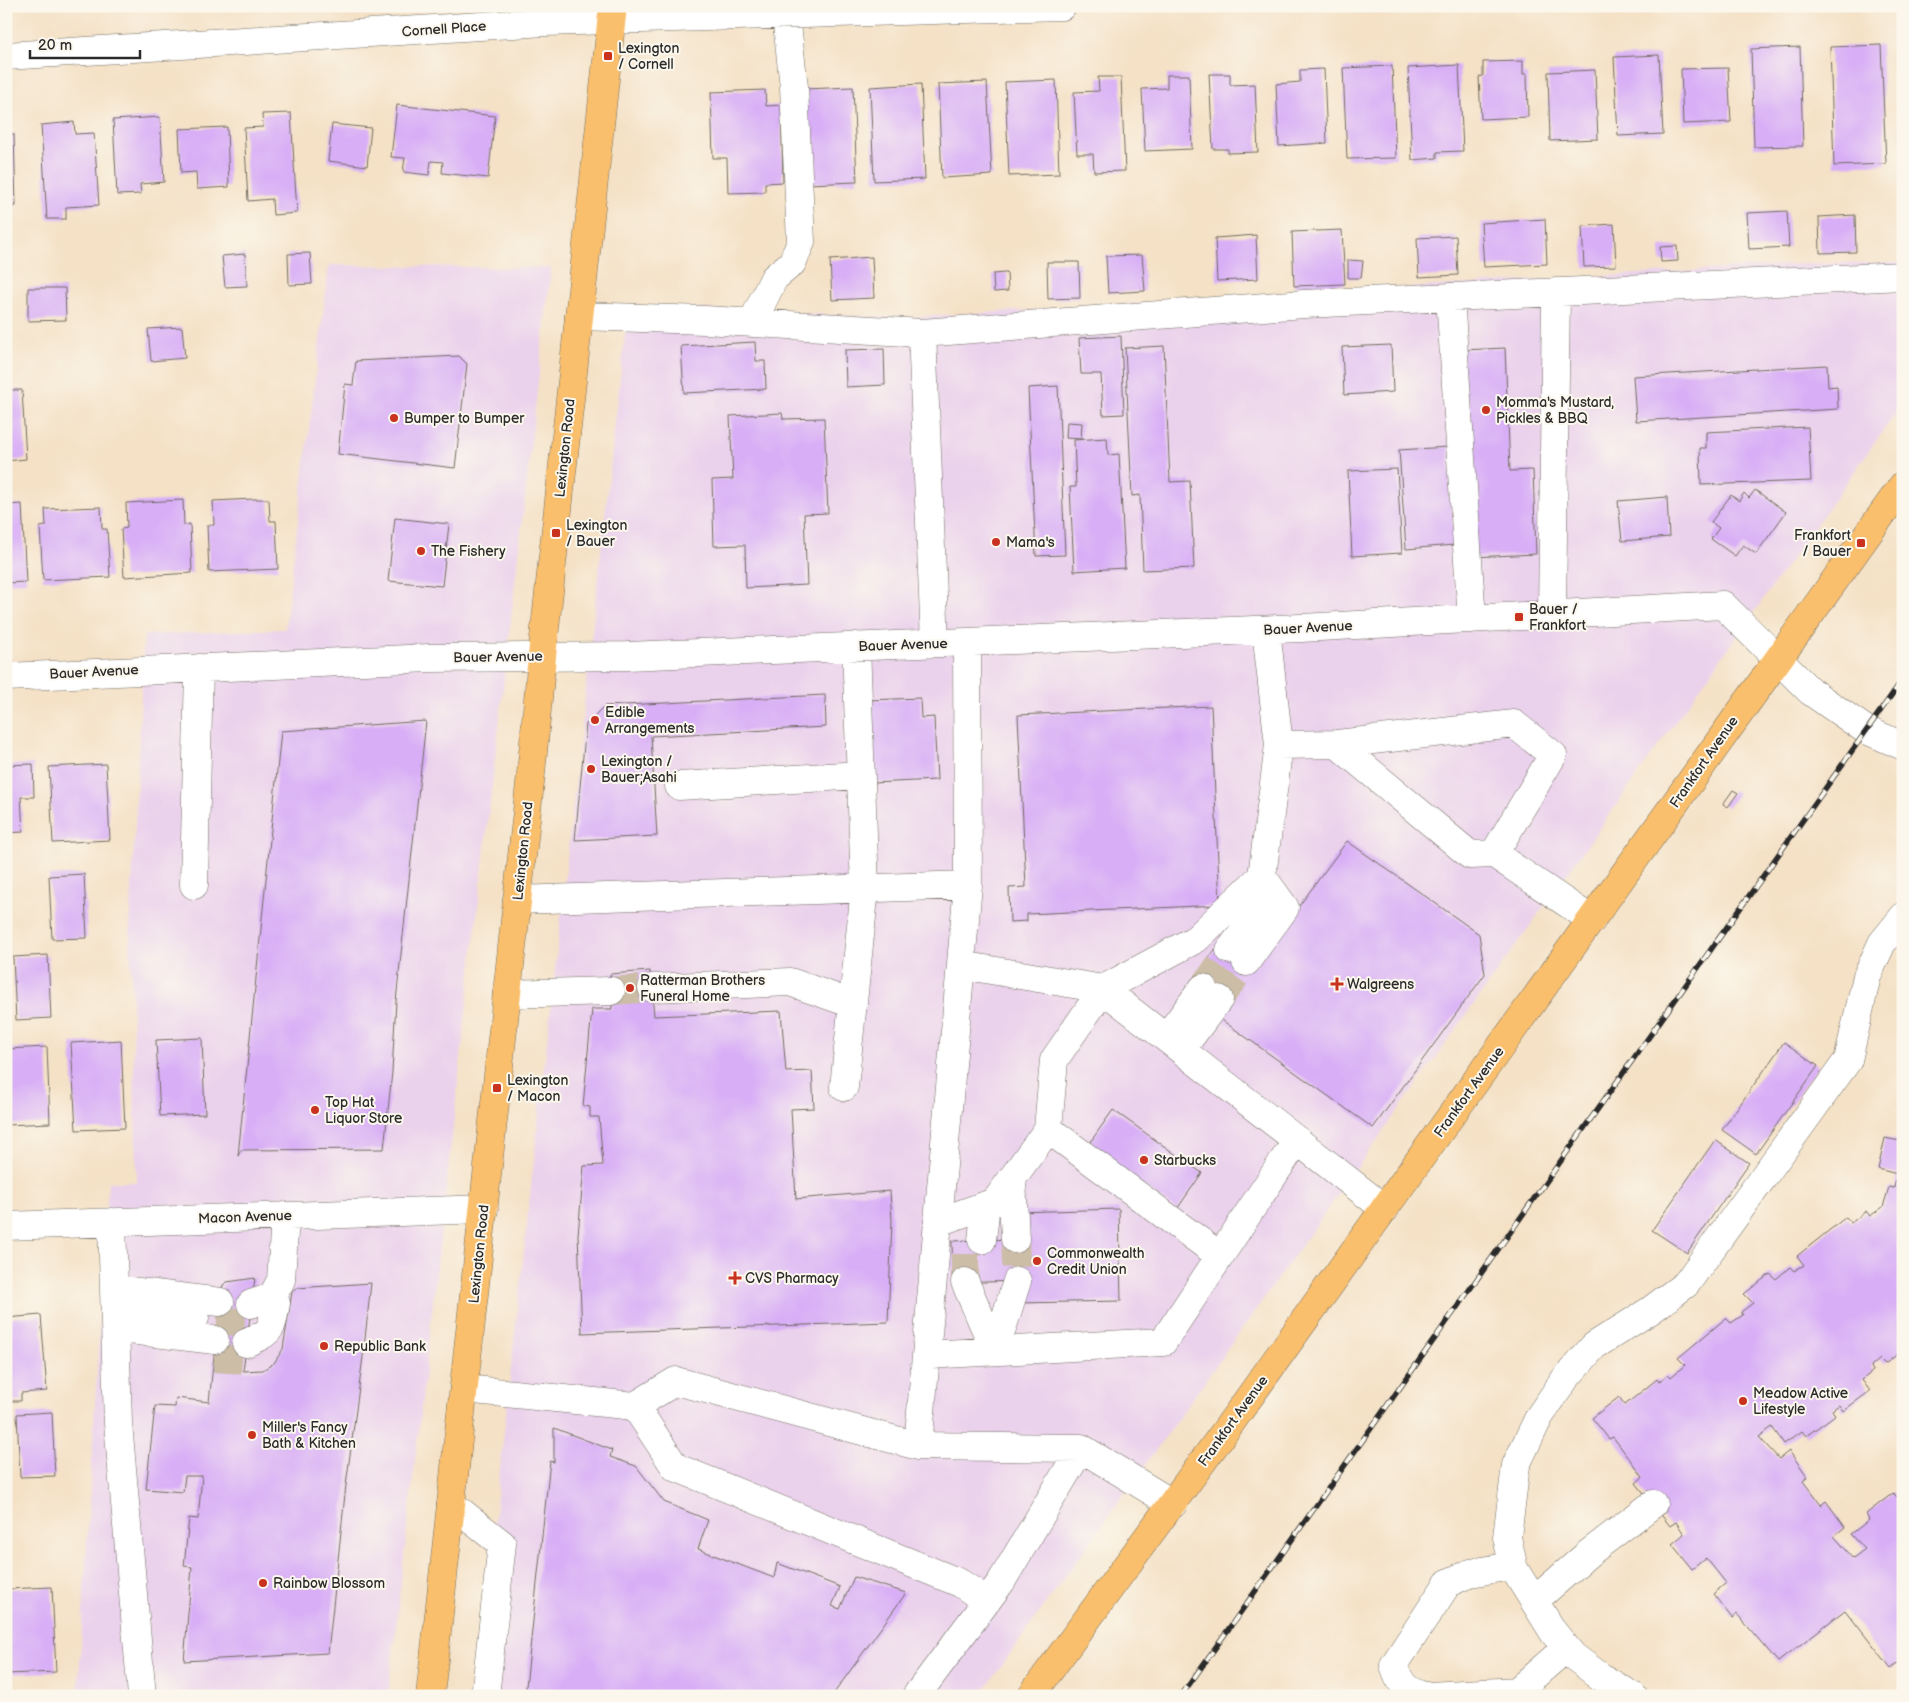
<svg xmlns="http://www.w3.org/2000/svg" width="1909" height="1702" font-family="'Balsamiq Sans',sans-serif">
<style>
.built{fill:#ead1ec}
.building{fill:#d8aef6}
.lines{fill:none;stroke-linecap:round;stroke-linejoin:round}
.minor-tunnel{stroke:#ccbda7;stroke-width:28;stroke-dasharray:28 14;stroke-linecap:butt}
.minor-casing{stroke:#716b61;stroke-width:29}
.major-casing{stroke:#716b61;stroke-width:29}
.minor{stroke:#fff;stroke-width:28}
.major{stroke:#f9bf6d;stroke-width:28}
.rail-casing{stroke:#2b2b2b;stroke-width:5.5}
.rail{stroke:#fbf7ec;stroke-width:4;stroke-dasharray:11;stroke-linecap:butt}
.poi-dot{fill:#c8321e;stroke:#fbf7ec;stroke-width:2}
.labels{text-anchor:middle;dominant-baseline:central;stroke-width:4;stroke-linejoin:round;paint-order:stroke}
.street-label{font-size:14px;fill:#2b2b2b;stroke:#fbf7ec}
.poi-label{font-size:14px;fill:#2b2b2b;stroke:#fbf7ec;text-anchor:start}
</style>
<rect width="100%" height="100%" fill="#fbf7ec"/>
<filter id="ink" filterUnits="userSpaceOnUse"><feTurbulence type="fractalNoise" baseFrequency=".02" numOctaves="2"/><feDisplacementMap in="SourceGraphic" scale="10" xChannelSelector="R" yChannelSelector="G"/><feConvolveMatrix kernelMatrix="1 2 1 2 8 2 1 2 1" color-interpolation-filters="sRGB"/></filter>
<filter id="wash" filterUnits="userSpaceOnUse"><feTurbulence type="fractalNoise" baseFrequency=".0096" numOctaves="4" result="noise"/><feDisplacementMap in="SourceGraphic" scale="20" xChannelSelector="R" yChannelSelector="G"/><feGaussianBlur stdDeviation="1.12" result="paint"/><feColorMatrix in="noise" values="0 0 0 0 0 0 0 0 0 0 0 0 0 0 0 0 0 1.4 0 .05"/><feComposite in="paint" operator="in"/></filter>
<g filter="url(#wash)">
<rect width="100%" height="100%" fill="#f4e1c6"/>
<path class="built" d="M 1824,263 L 1903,263 L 1903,403 L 980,1696 L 475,1696 L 628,306 L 899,318 Z
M 329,265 L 551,268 L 388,1696 L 78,1696 L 108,1182 L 137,1182 L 130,929 L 144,635 L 285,629 Z"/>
<g id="blocks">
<path class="building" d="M 1881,45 L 1886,164 L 1834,166 L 1830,47 Z
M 1800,47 L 1803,146 L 1754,147 L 1751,49 Z
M 1659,55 L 1663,134 L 1618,136 L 1614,57 Z
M 1523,61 L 1523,74 L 1527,74 L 1528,117 L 1481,119 L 1479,77 L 1483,76 L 1483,62 Z
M 1459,65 L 1463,151 L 1437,152 L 1437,158 L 1412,160 L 1408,68 Z
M 1392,66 L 1396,158 L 1347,159 L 1343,68 Z
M 1728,68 L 1731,122 L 1683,124 L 1681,69 Z
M 1324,69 L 1327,143 L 1279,146 L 1276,84 L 1300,82 L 1300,70 Z
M 1595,70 L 1598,139 L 1550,141 L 1548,72 Z
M 1209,74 L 1230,74 L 1230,85 L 1255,84 L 1258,152 L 1228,153 L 1228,149 L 1213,149 Z
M 1167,75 L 1189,75 L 1192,149 L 1145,151 L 1142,89 L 1167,88 Z
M 1098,77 L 1121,77 L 1125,171 L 1094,172 L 1093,154 L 1077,154 L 1074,92 L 1099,91 Z
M 1056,80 L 1059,174 L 1009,176 L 1005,82 Z
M 987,82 L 992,175 L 942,178 L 938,84 Z
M 921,84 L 925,179 L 874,181 L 870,87 Z
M 853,87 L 857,182 L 808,184 L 804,89 Z
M 765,90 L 766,106 L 781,105 L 783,182 L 765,183 L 765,192 L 728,193 L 727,158 L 713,158 L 711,92 Z
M 1903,99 L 1903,135 L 1900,135 L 1899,100 Z
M 397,105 L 495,116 L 488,178 L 442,173 L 443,162 L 431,161 L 429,175 L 403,172 L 405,158 L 391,157 Z
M 291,113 L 297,213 L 273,215 L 272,199 L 248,201 L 244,128 L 263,127 L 262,114 Z
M 160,117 L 164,182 L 140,184 L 141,194 L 117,195 L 113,120 Z
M 74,122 L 75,134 L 94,133 L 99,205 L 66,207 L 66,219 L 47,219 L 41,125 Z
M 332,124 L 371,128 L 367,166 L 328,161 Z
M 227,127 L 229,187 L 197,189 L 196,172 L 181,173 L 179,129 Z
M 6,134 L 14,134 L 16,206 L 6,207 Z
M 1787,211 L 1789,247 L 1749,249 L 1747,213 Z
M 1855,215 L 1856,252 L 1820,253 L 1819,217 Z
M 1545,219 L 1547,264 L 1484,267 L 1481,223 Z
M 1614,224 L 1616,266 L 1584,267 L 1582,226 Z
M 1342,230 L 1345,284 L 1294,286 L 1292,232 Z
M 1256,235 L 1258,279 L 1217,281 L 1215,238 Z
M 1456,236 L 1458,275 L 1419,277 L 1417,238 Z
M 1677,246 L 1678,261 L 1661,262 L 1660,247 Z
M 309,253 L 310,253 L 312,284 L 289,285 L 288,254 Z
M 245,254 L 247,286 L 225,287 L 222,256 Z
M 1142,255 L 1145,291 L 1108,293 L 1106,256 Z
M 872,257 L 874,298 L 832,300 L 830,260 Z
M 1348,260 L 1363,261 L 1361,278 L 1348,278 Z
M 1047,262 L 1079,262 L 1080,298 L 1048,299 Z
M 1004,273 L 1007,273 L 1008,291 L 994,292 L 993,274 Z
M 28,288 L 65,288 L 66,320 L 28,321 Z
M 182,327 L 185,358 L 151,361 L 148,329 Z
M 1121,336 L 1124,414 L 1103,415 L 1101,374 L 1081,374 L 1079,338 Z
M 755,342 L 756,361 L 765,361 L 766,389 L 684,393 L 681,346 Z
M 1391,345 L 1393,392 L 1344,395 L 1342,347 Z
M 1164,346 L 1170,482 L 1190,481 L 1194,568 L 1143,570 L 1140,495 L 1132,496 L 1125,348 Z
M 1505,348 L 1510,471 L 1533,470 L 1536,554 L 1472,557 L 1462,350 Z
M 884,349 L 885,385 L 846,387 L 845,350 Z
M 459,356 L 467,364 L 455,468 L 338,454 L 345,384 L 353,385 L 356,361 Z
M 1827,365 L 1828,387 L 1837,386 L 1838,409 L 1636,421 L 1633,376 Z
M 1058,386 L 1065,555 L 1036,556 L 1028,388 Z
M 6,390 L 22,390 L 26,459 L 6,461 Z
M 782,413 L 783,419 L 824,418 L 828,513 L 804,514 L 807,585 L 746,588 L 745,545 L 714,546 L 712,480 L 733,479 L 730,416 Z
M 1067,422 L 1082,423 L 1081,439 L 1066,438 Z
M 1808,427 L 1811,481 L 1701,485 L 1700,448 L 1706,448 L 1706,432 Z
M 1107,438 L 1108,455 L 1119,454 L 1125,568 L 1074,571 L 1070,487 L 1076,487 L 1074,440 Z
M 1448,447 L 1454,545 L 1406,549 L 1399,450 Z
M 1397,469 L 1402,553 L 1352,556 L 1348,471 Z
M 1755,490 L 1786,512 L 1756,554 L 1743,545 L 1735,556 L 1711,539 L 1719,528 L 1711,522 L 1731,495 L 1739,501 L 1744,493 L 1749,498 Z
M 1667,497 L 1669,537 L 1622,541 L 1618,501 Z
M 254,499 L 269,499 L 270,521 L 276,521 L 278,569 L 209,572 L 207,525 L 214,525 L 213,501 Z
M 183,500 L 184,525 L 190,524 L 192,573 L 124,577 L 121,529 L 127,528 L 126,503 Z
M 22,504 L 26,582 L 6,583 L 6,505 Z
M 101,507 L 102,529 L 107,529 L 110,577 L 43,580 L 40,527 L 46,526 L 45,509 Z
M 395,518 L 449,524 L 442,586 L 388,581 Z
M 825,695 L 826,727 L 651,736 L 657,836 L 575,840 L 586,724 L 604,706 Z
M 920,698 L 921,718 L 934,717 L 937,780 L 872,783 L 868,700 Z
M 1211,706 L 1220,905 L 1027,914 L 1027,921 L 1010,922 L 1009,888 L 1026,887 L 1018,715 Z
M 426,721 L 396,1001 L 392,1072 L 384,1149 L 241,1150 L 238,1156 L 281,731 Z
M 33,764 L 34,797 L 21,797 L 23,832 L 6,833 L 6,765 Z
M 106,764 L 110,840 L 53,843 L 49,767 Z
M 1733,790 L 1738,793 L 1728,807 L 1723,804 Z
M 1347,841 L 1479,934 L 1485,974 L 1373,1128 L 1219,1018 L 1192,981 L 1220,943 L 1254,967 Z
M 84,874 L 87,938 L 52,939 L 49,876 Z
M 48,955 L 51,1018 L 16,1020 L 13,957 Z
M 650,971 L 654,1016 L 781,1011 L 786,1072 L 812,1071 L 814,1108 L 791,1109 L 796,1199 L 890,1191 L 892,1221 L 888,1322 L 582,1333 L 578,1235 L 584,1166 L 603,1165 L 599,1117 L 590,1117 L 590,1107 L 583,1106 L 592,1009 L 612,1009 L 610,974 Z
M 202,1038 L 205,1114 L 160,1116 L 156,1040 Z
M 121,1040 L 125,1128 L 76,1130 L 71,1043 Z
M 1784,1042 L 1818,1066 L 1756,1154 L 1722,1130 Z
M 47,1047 L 50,1123 L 6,1125 L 6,1049 Z
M 1113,1110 L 1202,1173 L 1177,1209 L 1086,1148 Z
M 1903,1131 L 1903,1350 L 1885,1364 L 1880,1359 L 1871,1367 L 1873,1371 L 1862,1380 L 1870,1391 L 1843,1411 L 1839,1405 L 1832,1410 L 1835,1415 L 1806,1436 L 1802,1431 L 1784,1444 L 1772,1427 L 1759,1437 L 1779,1459 L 1789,1451 L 1808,1477 L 1803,1481 L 1821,1505 L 1826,1501 L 1845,1527 L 1834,1536 L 1853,1558 L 1865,1549 L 1851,1534 L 1869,1520 L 1866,1514 L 1893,1493 L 1897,1497 L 1903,1492 L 1903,1659 L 1891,1669 L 1845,1610 L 1778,1662 L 1737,1614 L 1732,1618 L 1713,1594 L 1726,1583 L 1706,1558 L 1692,1569 L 1672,1544 L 1684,1534 L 1676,1522 L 1670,1526 L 1636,1483 L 1643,1477 L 1613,1437 L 1609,1439 L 1592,1418 L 1619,1397 L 1625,1405 L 1657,1379 L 1659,1382 L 1668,1374 L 1671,1377 L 1685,1365 L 1678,1358 L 1726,1318 L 1731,1323 L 1743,1315 L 1741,1312 L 1753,1303 L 1744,1294 L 1770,1274 L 1776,1279 L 1790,1267 L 1794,1271 L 1804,1265 L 1797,1256 L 1846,1217 L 1851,1223 L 1866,1211 L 1870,1216 L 1883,1207 L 1889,1187 L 1894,1188 L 1897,1174 L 1878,1169 L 1885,1138 L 1900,1141 Z
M 1715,1140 L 1749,1163 L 1687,1253 L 1652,1230 Z
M 1119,1209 L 1121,1301 L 1019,1303 L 1019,1281 L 953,1283 L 952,1241 L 1018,1239 L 1017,1212 Z
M 255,1278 L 243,1371 L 263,1370 L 274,1363 L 283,1349 L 292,1292 L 297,1288 L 371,1283 L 363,1357 L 346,1485 L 328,1653 L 184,1661 L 192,1567 L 184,1566 L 189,1518 L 198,1519 L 202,1476 L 185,1476 L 183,1492 L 146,1489 L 155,1406 L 175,1407 L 176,1398 L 209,1402 L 221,1292 L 223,1285 L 227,1282 Z
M 41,1315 L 47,1391 L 21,1393 L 21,1401 L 10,1401 L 9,1393 L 6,1394 L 6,1318 Z
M 52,1412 L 55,1476 L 20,1477 L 17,1414 Z
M 554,1428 L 612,1450 L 610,1457 L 636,1466 L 664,1502 L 708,1520 L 698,1549 L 774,1578 L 777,1563 L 840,1587 L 832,1606 L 840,1609 L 854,1577 L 906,1593 L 832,1696 L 525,1696 L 550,1461 L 554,1462 Z
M 52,1587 L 56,1672 L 6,1674 L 6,1589 Z"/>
</g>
</g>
<g filter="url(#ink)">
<use href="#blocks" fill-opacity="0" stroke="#716b61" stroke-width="1"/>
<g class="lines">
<path class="minor-tunnel" d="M 1203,988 L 1230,950
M 611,991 L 652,988
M 1219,999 L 1246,962
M 1015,1239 L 1017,1281
M 965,1282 L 965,1241
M 217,1320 L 249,1323
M 214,1358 L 244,1360"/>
<g class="minor-casing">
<path id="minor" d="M 6,56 L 545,22 L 1062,6
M 1450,297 L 1472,619
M 579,316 L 705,320 L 922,333 L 935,643
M 752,323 L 774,278 L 792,263 L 801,242 L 794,87 L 786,15
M 922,333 L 1304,304 L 1903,276
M 1552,615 L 1556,292
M 967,642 L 968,885
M 6,677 L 430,658 L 627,656 L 967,642 L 1301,628 L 1723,605 L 1810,691 L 1866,730 L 1903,746
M 1337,744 L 1470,855 L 1494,854 L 1592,920
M 1279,745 L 1337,744 L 1514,724 L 1553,755 L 1494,854
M 679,786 L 861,775
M 194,885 L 199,668
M 517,900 L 968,885 L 918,1446 L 1081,1448 L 1173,1504
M 1230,950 L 1254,918 L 1262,876 L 1279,745 L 1266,630
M 1246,962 L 1285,908 L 1262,876
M 961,965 L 1103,989 L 1385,1209
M 652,988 L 790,982 L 853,1004
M 507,994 L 611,991
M 1166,1038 L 1203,988
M 1181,1050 L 1219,999
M 844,1087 L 865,888 L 856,646
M 1048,1129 L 1220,1256
M 1012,1180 L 1015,1239
M 112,1222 L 118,1423 L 142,1696
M 938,1222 L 995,1202 L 1048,1129 L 1054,1060 L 1103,989 L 1196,939 L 1262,876
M 6,1226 L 484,1209
M 982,1240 L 986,1205
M 965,1282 L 995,1351
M 114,1289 L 220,1302
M 251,1304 L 272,1297 L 281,1280 L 285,1216
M 115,1309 L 195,1318
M 129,1330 L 215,1340
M 246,1343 C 273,1331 271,1331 276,1303
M 995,1351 L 1017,1281
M 926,1355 L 1163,1342 L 1297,1140
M 464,1389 L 635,1406 L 676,1381 L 918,1446
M 635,1406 L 675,1467 L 960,1583 L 987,1601
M 451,1504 L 502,1544 L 485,1696
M 1534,1601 L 1589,1553 L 1653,1504
M 916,1696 L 1001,1582 L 1081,1448
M 1424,1696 C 1405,1690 1400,1684 1394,1665 L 1448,1583 L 1470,1573 L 1513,1566
M 1429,1696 L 1517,1691 L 1566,1648
M 1633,1696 L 1601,1677 L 1573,1656 L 1554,1633 L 1514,1569 L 1507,1537 L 1516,1465 L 1539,1417 L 1565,1379 L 1594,1346 L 1651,1310 L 1686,1284 L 1848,1060 L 1867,976 L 1882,943 L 1903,917"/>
</g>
<g class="major-casing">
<path id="major" d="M 430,1696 L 531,774 L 542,656 L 613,6
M 1031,1696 L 1225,1431 L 1903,485"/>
</g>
<use href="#minor" class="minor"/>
<use href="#major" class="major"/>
<g class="rail-casing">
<path id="rail" d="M 1181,1696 L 1903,679"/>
</g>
<use href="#rail" class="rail"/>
</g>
</g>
<g class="poi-dot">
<rect x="603" y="51" width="10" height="10" rx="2.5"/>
<circle cx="1486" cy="410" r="5"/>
<circle cx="394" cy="418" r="5"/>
<rect x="551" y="528" width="10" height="10" rx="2.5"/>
<circle cx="996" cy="542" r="5"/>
<rect x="1856" y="538" width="10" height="10" rx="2.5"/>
<circle cx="421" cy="551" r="5"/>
<rect x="1514" y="612" width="10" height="10" rx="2.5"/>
<circle cx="595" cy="720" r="5"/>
<circle cx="591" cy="769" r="5"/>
<path d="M1334.5 976.5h5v5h5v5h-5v5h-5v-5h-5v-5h5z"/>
<circle cx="630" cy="988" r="5"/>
<rect x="492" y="1083" width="10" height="10" rx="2.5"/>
<circle cx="315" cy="1110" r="5"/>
<circle cx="1144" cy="1160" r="5"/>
<circle cx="1037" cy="1261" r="5"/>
<path d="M732.5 1270.5h5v5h5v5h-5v5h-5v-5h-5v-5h5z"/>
<circle cx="324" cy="1346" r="5"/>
<circle cx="1743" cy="1401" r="5"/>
<circle cx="252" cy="1435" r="5"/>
<circle cx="263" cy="1583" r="5"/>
</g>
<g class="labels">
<g class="street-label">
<text transform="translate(444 29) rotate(-4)">Cornell Place</text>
<text transform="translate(565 448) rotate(-84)">Lexington Road</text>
<text transform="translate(1308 628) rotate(-3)">Bauer Avenue</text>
<text transform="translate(903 645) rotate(-2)">Bauer Avenue</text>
<text transform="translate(498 657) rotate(-1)">Bauer Avenue</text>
<text transform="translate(94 672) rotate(-3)">Bauer Avenue</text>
<text transform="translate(1704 762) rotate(-55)">Frankfort Avenue</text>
<text transform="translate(523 851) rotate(-84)">Lexington Road</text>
<text transform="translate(1469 1092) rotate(-54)">Frankfort Avenue</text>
<text transform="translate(245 1217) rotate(-2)">Macon Avenue</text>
<text transform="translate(479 1254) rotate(-84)">Lexington Road</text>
<text transform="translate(1233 1421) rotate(-54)">Frankfort Avenue</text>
</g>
<g class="poi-label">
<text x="618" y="48">Lexington<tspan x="618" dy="16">/ Cornell</tspan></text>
<text x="1496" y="402">Momma's Mustard,<tspan x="1496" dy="16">Pickles &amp; BBQ</tspan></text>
<text x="404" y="418">Bumper to Bumper</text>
<text x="566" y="525">Lexington<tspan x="566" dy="16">/ Bauer</tspan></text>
<text x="1851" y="535" text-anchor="end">Frankfort<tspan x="1851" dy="16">/ Bauer</tspan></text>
<text x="1006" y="542">Mama's</text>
<text x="431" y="551">The Fishery</text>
<text x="1529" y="609">Bauer /<tspan x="1529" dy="16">Frankfort</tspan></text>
<text x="605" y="712">Edible<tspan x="605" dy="16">Arrangements</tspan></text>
<text x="601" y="761">Lexington /<tspan x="601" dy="16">Bauer;Asahi</tspan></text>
<text x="640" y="980">Ratterman Brothers<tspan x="640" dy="16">Funeral Home</tspan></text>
<text x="1347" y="984">Walgreens</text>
<text x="507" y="1080">Lexington<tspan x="507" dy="16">/ Macon</tspan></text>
<text x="325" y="1102">Top Hat<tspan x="325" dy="16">Liquor Store</tspan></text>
<text x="1154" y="1160">Starbucks</text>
<text x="1047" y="1253">Commonwealth<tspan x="1047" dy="16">Credit Union</tspan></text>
<text x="745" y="1278">CVS Pharmacy</text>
<text x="334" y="1346">Republic Bank</text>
<text x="1753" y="1393">Meadow Active<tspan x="1753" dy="16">Lifestyle</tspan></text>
<text x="262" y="1427">Miller's Fancy<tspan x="262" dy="16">Bath &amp; Kitchen</tspan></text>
<text x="273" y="1583">Rainbow Blossom</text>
</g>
</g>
<rect width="1909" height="1702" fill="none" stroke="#fbf7ec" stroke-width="25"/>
<path d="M30 50v8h110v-8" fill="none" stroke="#2b2b2b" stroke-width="2.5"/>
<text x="38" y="50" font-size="15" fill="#2b2b2b" stroke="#fbf7ec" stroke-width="4" paint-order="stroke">20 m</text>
</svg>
